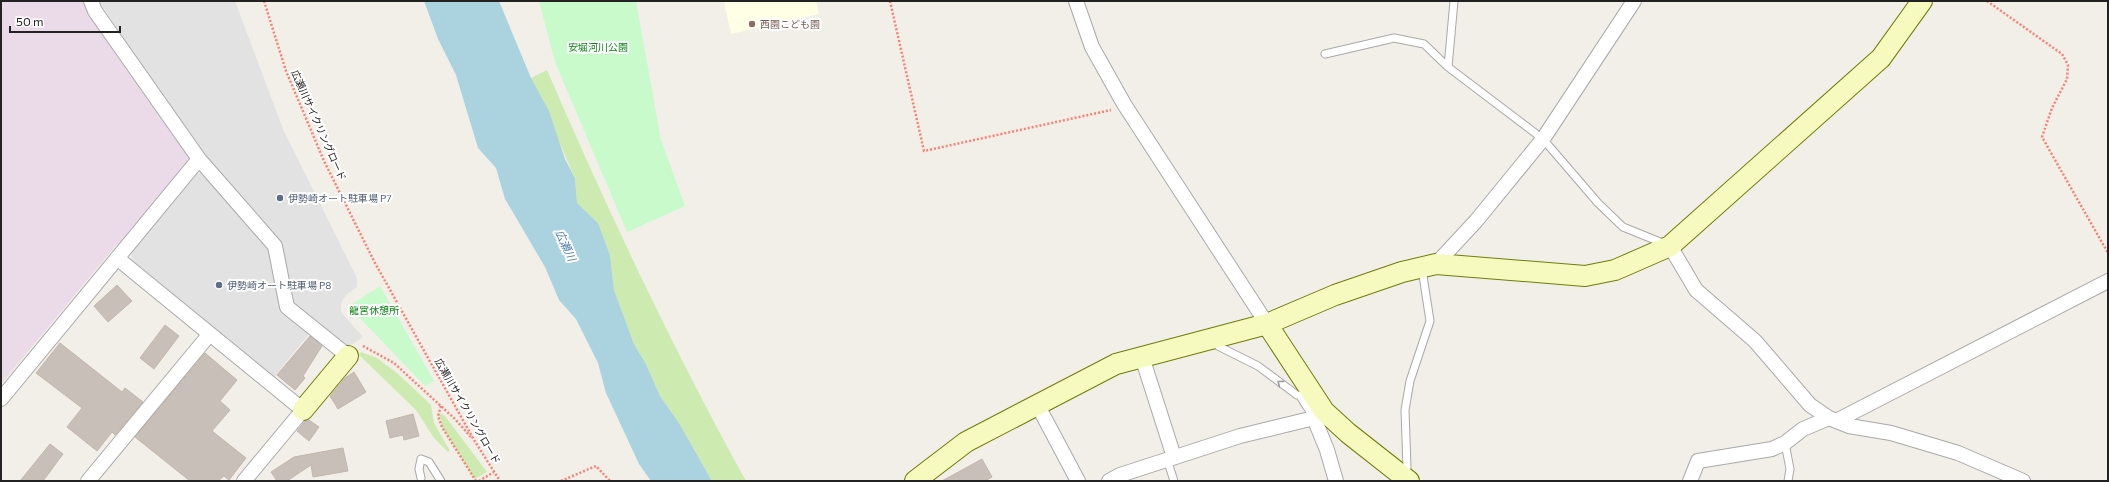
<svg xmlns="http://www.w3.org/2000/svg" width="2109" height="482" font-family="Commissioner,'Noto Sans JP',sans-serif">
<style>
.industrial{fill:#ebdbe8}
.education{fill:#ffffe5}
.grass{fill:#cdebb0}
.park{fill:#c8facc}
.parking{fill:#e2e2e2}
.water{fill:#aad3df}
.building{fill:#c7bfb8;stroke:#c4b6ab}
.lines{fill:none;stroke-linecap:round;stroke-linejoin:round}
.lane-casing{stroke:#a9a9a9;stroke-width:9}
.street-casing{stroke:#a9a9a9;stroke-width:16}
.secondary-casing{stroke:#707d05;stroke-width:22}
.path{stroke:#fa8072;stroke-width:2.5;stroke-dasharray:2 2;stroke-linecap:butt}
.lane{stroke:#fff;stroke-width:7}
.street{stroke:#fff;stroke-width:14}
.secondary{stroke:#f7fabf;stroke-width:20}
.oneway{stroke:#9c9c9c}
.education-dot{fill:#8d6e63;stroke:#fff;stroke-width:1.5}
.service-dot{fill:#5c6f8a;stroke:#fff;stroke-width:1.5}
.labels{text-anchor:middle;dominant-baseline:central;stroke-width:4;stroke-linejoin:round;paint-order:stroke}
.education-label{font-size:10px;fill:#785e54;stroke:#fff;text-anchor:start}
.park-label{font-size:10px;fill:#0c8416;stroke:#fff}
.street-label{font-size:10px;fill:#222;stroke:#fff}
.service-label{font-size:10px;fill:#4e5e75;stroke:#fff;text-anchor:start}
.water-label{font-size:11px;font-style:italic;fill:#4a7aab;stroke:#fff}
</style>
<rect width="100%" height="100%" fill="#f2efe9"/>
<path class="industrial" d="M 1,1 L 85,1 L 148,99 L 190,158 L 122,244 L 117,244 L 1,384 Z"/>
<path class="education" d="M 724,1 L 816,1 L 819,14 L 731,34 Z"/>
<path class="grass" d="M 547,70 C 608,211 672,347 746,481 L 712,481 L 679,423 L 660,396 L 646,364 L 634,344 L 614,290 L 610,255 L 598,223 L 577,203 L 575,178 L 531,78 Z
M 361,352 L 377,358 L 397,373 L 431,405 L 434,423 L 450,451 L 448,452 L 434,438 L 416,410 L 359,355 Z
M 439,412 L 445,416 L 487,472 L 475,479 L 442,427 Z"/>
<path class="park" d="M 539,1 L 636,1 L 661,140 L 685,206 L 627,232 L 555,62 Z
M 380,286 L 434,381 L 425,386 L 350,308 L 352,304 Z"/>
<path class="parking" d="M 99,1 L 235,1 L 283,129 L 357,278 L 357,287 L 346,295 L 341,303 L 341,312 L 363,337 L 348,347 L 293,303 L 282,243 L 204,153 L 156,87 Z
M 195,173 L 203,173 L 268,249 L 280,310 L 309,334 L 274,377 L 132,260 L 131,250 Z"/>
<path class="water" d="M 424,1 L 499,1 L 531,78 L 549,111 L 565,159 L 575,178 L 577,203 L 598,223 L 610,255 L 614,290 L 634,344 L 646,364 L 660,396 L 679,423 L 712,481 L 651,481 L 639,464 L 606,393 L 598,363 L 576,319 L 559,300 L 545,267 L 505,199 L 496,168 L 478,148 L 456,75 L 438,39 Z"/>
<path class="building" d="M 117,285 L 132,301 L 108,322 L 94,306 Z
M 165,325 L 179,336 L 154,369 L 140,358 Z
M 310,336 L 322,346 L 303,376 L 305,378 L 295,390 L 277,375 Z
M 60,343 L 122,392 L 125,388 L 143,402 L 115,435 L 112,432 L 97,451 L 67,427 L 82,408 L 36,373 Z
M 205,353 L 237,380 L 220,401 L 230,410 L 212,431 L 246,458 L 229,480 L 224,476 L 218,481 L 190,481 L 135,437 Z
M 354,372 L 366,392 L 338,409 L 330,396 L 345,378 Z
M 413,414 L 419,436 L 404,440 L 403,435 L 390,438 L 386,421 Z
M 309,420 L 319,427 L 309,441 L 297,431 L 305,421 Z
M 50,444 L 63,454 L 43,481 L 20,481 Z
M 343,448 L 348,471 L 313,477 L 311,465 L 287,481 L 277,481 L 271,472 L 294,457 Z
M 982,459 L 992,477 L 985,481 L 942,481 Z"/>
<g class="lines">
<g class="lane-casing">
<path id="lane" d="M 1325,54 L 1394,38 L 1424,44 L 1448,67 L 1543,139 L 1598,203 L 1623,227 L 1665,244
M 1448,67 L 1454,1
M 1215,341 L 1218,346 L 1258,366 L 1297,395 L 1311,398
M 1300,396 L 1314,418
M 1785,443 L 1790,469 L 1788,481
M 1167,459 L 1174,481
M 1402,474 L 1407,468 L 1405,410 L 1410,381 L 1430,321 L 1422,269
M 421,478 L 419,469 L 421,459 L 429,462 L 441,481"/>
</g>
<g class="street-casing">
<path id="street" d="M 1076,1 L 1092,47 L 1124,104 L 1267,324
M 199,159 L 275,246 L 287,307 L 348,356
M 1670,246 L 1696,290 L 1755,341 L 1810,405 L 1829,418 L 1849,426 L 1891,433 L 1958,453 L 2023,481
M 117,258 L 303,410 L 244,481
M 1436,264 L 1476,221 L 1543,139 L 1634,1
M 1142,357 L 1174,457
M 1,399 L 199,159 L 95,11 L 91,1
M 1037,404 L 1078,481
M 1314,418 L 1327,450 L 1336,481
M 1836,421 L 2108,281
M 88,481 L 209,335
M 1109,481 L 1120,475 L 1240,436 L 1314,418 L 1324,411
M 1690,481 L 1698,461 L 1772,449 L 1785,443 L 1803,429 L 1829,418"/>
</g>
<g class="secondary-casing">
<path id="secondary" d="M 1267,324 L 1324,411 L 1348,433 L 1409,481
M 303,410 L 348,356
M 915,481 L 966,442 L 1116,364 L 1267,324 L 1335,295 L 1402,272 L 1436,264 L 1585,276 L 1615,270 L 1670,246 L 1881,58 L 1922,1"/>
</g>
<path class="path" d="M 264,1 L 286,71 L 324,161 L 375,263 L 474,440 L 500,481
M 890,1 L 924,151 L 1111,110
M 1987,1 L 2062,54 L 2068,65 L 2067,79 L 2052,108 L 2042,137 L 2108,253
M 363,346 L 394,363 L 455,419 L 471,437
M 441,406 L 438,416 L 442,427 L 476,481
M 479,481 L 494,472
M 561,481 L 596,466 L 610,481"/>
<use href="#lane" class="lane"/>
<use href="#street" class="street"/>
<use href="#secondary" class="secondary"/>
</g>
<defs><path id="oneway-chevron" d="M-2-3.5L2.5 0L-2 3.5" fill="none" stroke-width="1.6" stroke-linecap="round" stroke-linejoin="round"/></defs>
<use class="oneway" href="#oneway-chevron" transform="translate(1280 383) rotate(-144)"/>
<circle class="education-dot" cx="752" cy="24" r="4"/>
<g class="service-dot">
<circle cx="280" cy="198" r="4"/>
<circle cx="219" cy="285" r="4"/>
</g>
<g class="labels">
<g class="education-label">
<text x="760" y="24">西園こども園</text>
</g>
<g class="park-label">
<text x="598" y="47">安堀河川公園</text>
<text x="374" y="310">龍宮休憩所</text>
</g>
<g class="street-label">
<text transform="translate(319 125) rotate(66)">広瀬川サイクリングロード</text>
<text transform="translate(468 411) rotate(60)">広瀬川サイクリングロード</text>
</g>
<g class="service-label">
<text x="288" y="198">伊勢崎オート駐車場 P7</text>
<text x="227" y="285">伊勢崎オート駐車場 P8</text>
</g>
<g class="water-label">
<text transform="translate(566 245) rotate(65)">広瀬川</text>
</g>
</g>
<rect width="2109" height="482" fill="none" stroke="#222222" stroke-width="4"/>
<path d="M10 26v6h110v-6" fill="none" stroke="#222222" stroke-width="2"/>
<text x="16" y="26" font-size="12" fill="#222222" stroke="#ffffff" stroke-width="3" paint-order="stroke">50 m</text>
</svg>
